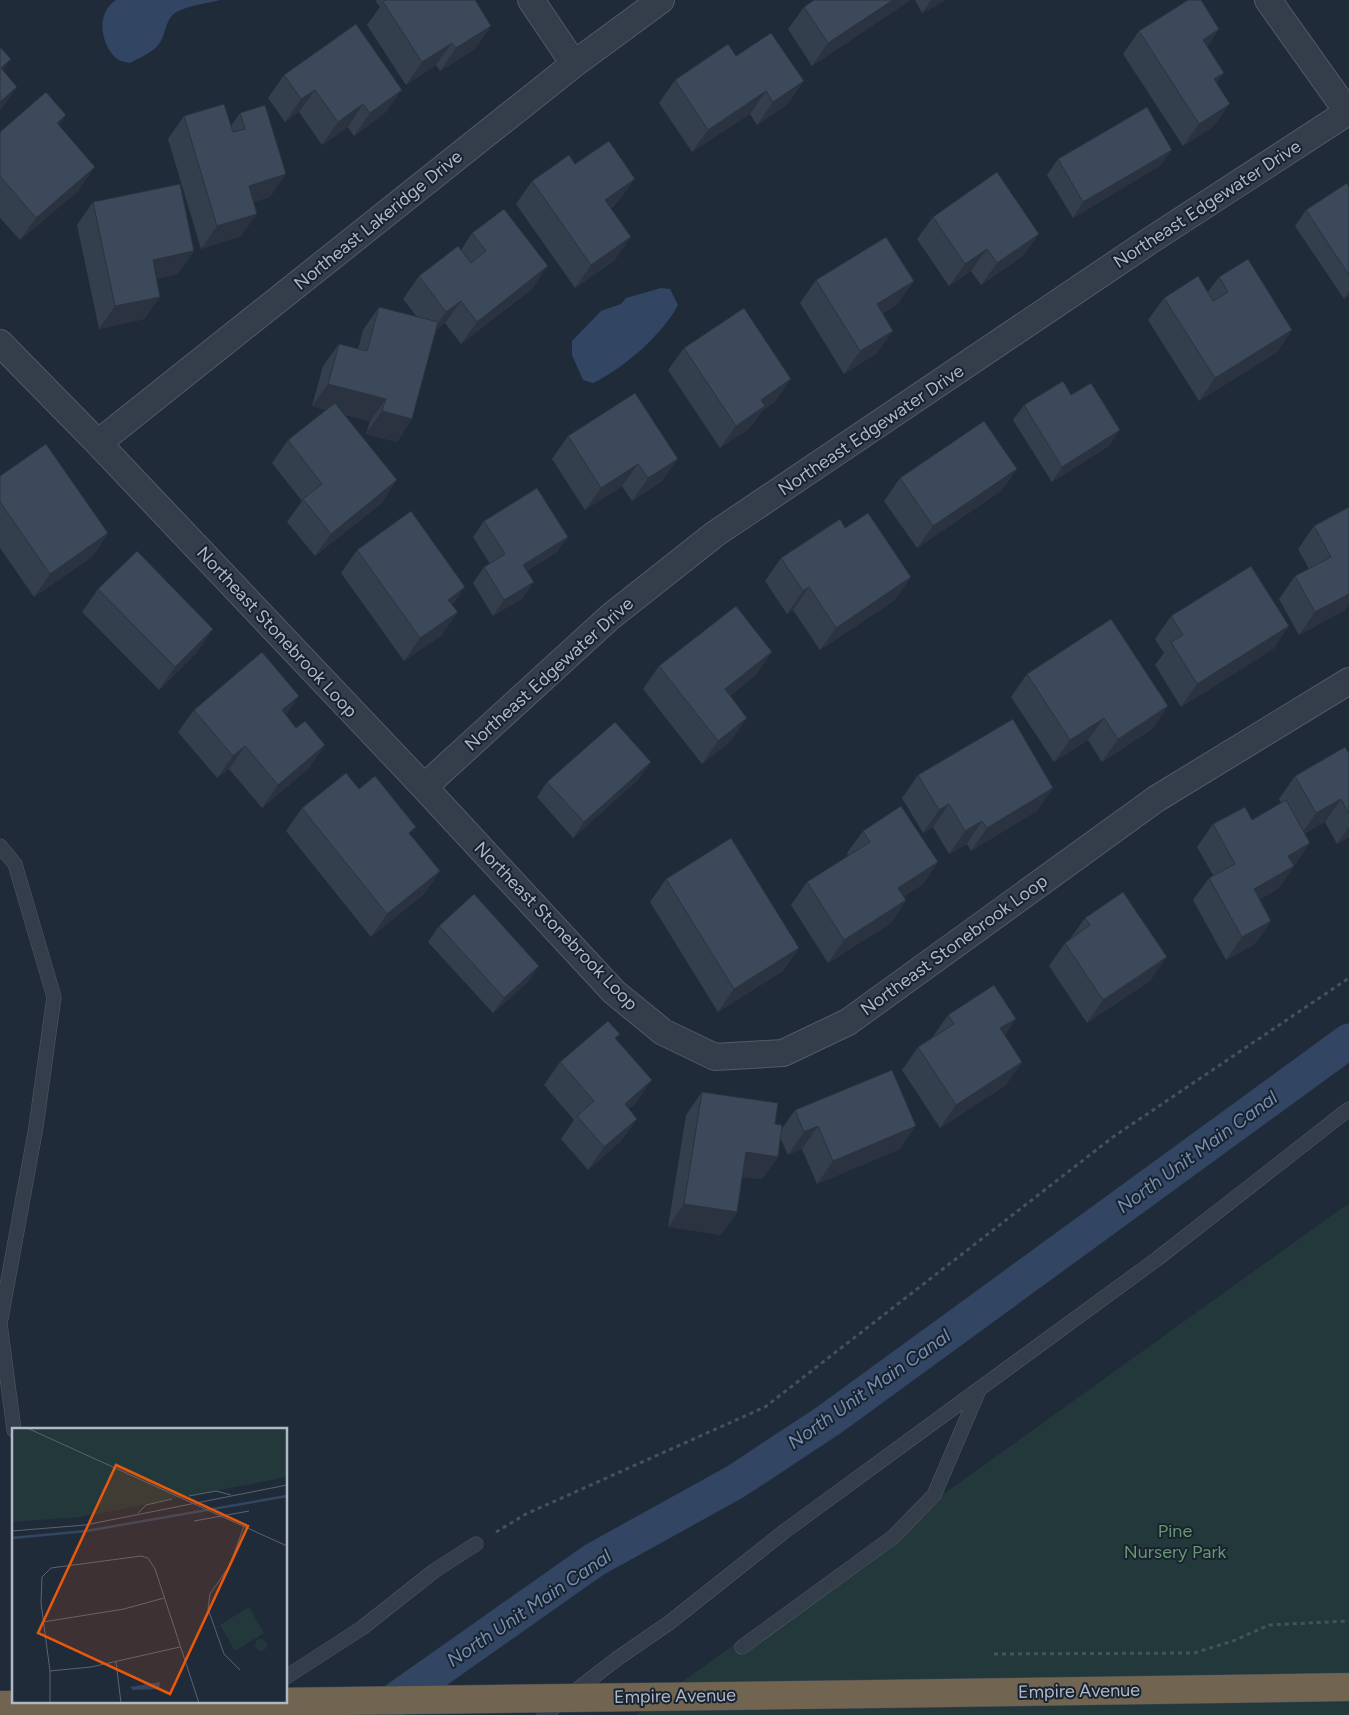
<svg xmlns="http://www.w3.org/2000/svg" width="1349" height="1715" font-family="Figtree,sans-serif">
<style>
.green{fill:#22383b}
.water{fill:#324663}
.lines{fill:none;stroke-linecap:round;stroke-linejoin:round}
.canal{stroke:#324663;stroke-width:35}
.lane-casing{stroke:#515b68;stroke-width:15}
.street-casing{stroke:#515b68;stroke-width:28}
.highway-casing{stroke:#3e4855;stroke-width:29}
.path{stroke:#3f5558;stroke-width:3;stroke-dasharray:4 4;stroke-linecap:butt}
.lane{stroke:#343d4a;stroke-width:14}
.street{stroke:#343d4a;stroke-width:26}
.highway{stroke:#716450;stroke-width:28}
.highway-bridge-casing{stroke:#3e4855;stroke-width:29;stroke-linecap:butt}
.highway-bridge{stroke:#716450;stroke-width:28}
.wall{fill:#343f4d}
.shaded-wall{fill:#2a333f}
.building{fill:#3c495a;stroke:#2a333f}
.labels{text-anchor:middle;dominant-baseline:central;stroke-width:4;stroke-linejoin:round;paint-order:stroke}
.street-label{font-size:18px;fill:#aeb8c7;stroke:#19222f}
.park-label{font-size:18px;fill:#649870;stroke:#19222f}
.water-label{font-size:19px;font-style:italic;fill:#748eb1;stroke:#19222f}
.inset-river{fill:none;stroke:#324663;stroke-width:2.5}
.inset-road{fill:none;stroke:#596372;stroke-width:1}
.view{fill:#e8590c;fill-opacity:0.15;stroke:#e8590c;stroke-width:2.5}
.inset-edge{fill:none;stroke:#aeb8c7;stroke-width:2.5}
</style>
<rect width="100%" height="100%" fill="#202b3a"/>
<path class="green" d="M 1349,1203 L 1349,1715 L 636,1715 Z"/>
<path class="water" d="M 116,0 L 220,0 C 205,4 188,5 175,13 C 165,20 166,35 159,44 C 153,52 139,58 130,63 C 125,62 119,61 116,58 C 100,43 96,13 116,0 Z
M 661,288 L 670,289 L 678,305 C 663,334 623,369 593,383 L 583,380 L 572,355 L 572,341 L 601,311 L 621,304 L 626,298 Z"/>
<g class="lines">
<path class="canal" d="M 374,1715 L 594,1560 L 735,1482 L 829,1420 L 1349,1041"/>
<g class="lane-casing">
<path id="lane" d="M 0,846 L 15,864 L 54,997 L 36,1127 L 0,1324 L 14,1430
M 742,1647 L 893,1537 L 934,1495 L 979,1390
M 286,1677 L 362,1628 L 434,1571 L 476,1544
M 544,1715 L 618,1658 L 669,1623 L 785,1531 L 1157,1259 L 1349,1109"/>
</g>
<g class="street-casing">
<path id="street" d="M 531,0 L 574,64
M 1268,0 L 1349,114
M 0,343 L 98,443 L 424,787 L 614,992 L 663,1032 L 715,1057 L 783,1053 L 848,1022 L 1156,799 L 1349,681
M 98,443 L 574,64 L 661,0
M 424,787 L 610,617 L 715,534 L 1151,240 L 1348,112"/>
</g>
<g class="highway-casing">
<path id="highway" d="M 876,1694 L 1349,1687
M 0,1705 L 36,1705"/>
</g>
<path class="path" d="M 496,1532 L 526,1514 L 765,1407 L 1113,1137 L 1349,978
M 994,1654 L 1194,1653 L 1233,1641 L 1269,1625 L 1349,1621"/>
<use href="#lane" class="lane"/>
<use href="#street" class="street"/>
<use href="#highway" class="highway"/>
<g class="highway-bridge-casing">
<path id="highway-bridge" d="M 36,1705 L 876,1694"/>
</g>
<use href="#highway-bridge" class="highway-bridge"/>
</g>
<path class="wall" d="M 375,0 L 475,0 L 491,26 L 475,49 L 440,71 L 436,65 L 406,85 L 367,25 L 380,7 Z
M 915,0 L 946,0 L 922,13 Z
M 909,1 L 812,66 L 788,29 L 804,7 Z
M 1219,29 L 1207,47 L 1214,126 L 1183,146 L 1123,54 L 1139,31 Z
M 736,56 L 788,104 L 757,125 L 750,114 L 692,152 L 659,103 L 675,80 Z
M 284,75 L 386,112 L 354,136 L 348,127 L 322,145 L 299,112 L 285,122 L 268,98 Z
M 240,113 L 286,174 L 270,197 L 253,202 L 241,236 L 201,249 L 168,139 L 184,116 L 231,126 Z
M 66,115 L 59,125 L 79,190 L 20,240 L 0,218 L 0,132 Z
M 1058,159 L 1161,165 L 1073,218 L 1047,175 Z
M 575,164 L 619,201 L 611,208 L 615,260 L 575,288 L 516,204 L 532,181 Z
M 1349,187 L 1349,296 L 1344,299 L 1295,226 L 1306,210 Z
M 93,202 L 178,274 L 156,279 L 160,297 L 144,319 L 99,329 L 77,225 Z
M 933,217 L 1039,234 L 1023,256 L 981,285 L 971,271 L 949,286 L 917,239 Z
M 472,233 L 532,289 L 461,344 L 445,323 L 436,330 L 412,419 L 397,442 L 366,434 L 370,421 L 345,415 L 382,503 L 315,556 L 287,522 L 302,501 L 272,463 L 288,440 L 326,410 L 312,406 L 323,366 L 339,344 L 358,349 L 363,330 L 379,307 L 417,317 L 403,299 L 419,276 L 461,250 Z
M 1219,277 L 1292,330 L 1277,352 L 1199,401 L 1148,320 L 1164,298 L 1208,292 Z
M 816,280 L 898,304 L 882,314 L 877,353 L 844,374 L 800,303 Z
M 684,348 L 775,402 L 762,411 L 749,429 L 720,448 L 668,370 Z
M 635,393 L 662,481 L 632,501 L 622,486 L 585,510 L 552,459 L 568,436 Z
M 1071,395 L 1109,446 L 1052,482 L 1013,420 L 1024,405 Z
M 1017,469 L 1001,491 L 917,548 L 884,501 L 900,478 Z
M 0,476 L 108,533 L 93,556 L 34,597 L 0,548 Z
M 1349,507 L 1349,604 L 1345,610 L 1299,635 L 1279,599 L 1295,576 L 1309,569 L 1298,549 L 1314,526 Z
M 484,521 L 568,537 L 557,552 L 527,571 L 523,598 L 493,616 L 473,583 L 484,567 L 490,564 L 473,537 Z
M 845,528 L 895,600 L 820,650 L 793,610 L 787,614 L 765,581 L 781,558 Z
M 357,550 L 453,605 L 442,635 L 404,661 L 341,573 Z
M 98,589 L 213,629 L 197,652 L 159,690 L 82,612 Z
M 1171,616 L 1289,626 L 1273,649 L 1181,707 L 1155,665 L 1164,653 L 1155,639 Z
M 659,666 L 756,675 L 730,696 L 731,741 L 702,764 L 643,689 Z
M 1027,674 L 1168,706 L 1152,729 L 1102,762 L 1088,740 L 1054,762 L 1011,697 Z
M 194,710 L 286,715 L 296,728 L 325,745 L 309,768 L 262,808 L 229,769 L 217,778 L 178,732 Z
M 1349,753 L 1349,837 L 1337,844 L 1325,822 L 1304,834 L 1310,843 L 1278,889 L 1259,900 L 1271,921 L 1255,944 L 1226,960 L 1193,900 L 1209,878 L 1213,875 L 1197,847 L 1213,824 L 1252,820 L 1281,803 L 1279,799 L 1295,776 Z
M 918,775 L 1053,788 L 1037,811 L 971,851 L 967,844 L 949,854 L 933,827 L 923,833 L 902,798 Z
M 640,778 L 573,838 L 537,797 L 547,782 Z
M 359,789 L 411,835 L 440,871 L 424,894 L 371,937 L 286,831 L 302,808 Z
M 863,831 L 938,862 L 922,885 L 904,896 L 906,900 L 891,923 L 828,963 L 791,905 L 807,882 L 848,856 L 847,853 Z
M 666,879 L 799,948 L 783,971 L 718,1012 L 650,902 Z
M 1085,918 L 1151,980 L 1087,1023 L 1049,966 L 1065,943 L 1070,939 Z
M 439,926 L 528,982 L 493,1013 L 428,942 Z
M 948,1015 L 1016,1019 L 1005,1035 L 1022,1062 L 1006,1085 L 940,1128 L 902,1070 L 918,1047 L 932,1038 Z
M 616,1039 L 636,1103 L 629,1109 L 637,1119 L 621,1141 L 588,1170 L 561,1139 L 574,1120 L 544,1085 L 560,1062 Z
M 702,1092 L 775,1124 L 781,1130 L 795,1110 L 900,1149 L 817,1184 L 802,1149 L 788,1155 L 780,1137 L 778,1157 L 762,1179 L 742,1177 L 737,1212 L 721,1235 L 668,1227 L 686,1115 Z"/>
<path class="shaded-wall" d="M 893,0 L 910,0 L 812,66 L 828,43 Z
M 931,0 L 946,0 L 922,13 Z
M 491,26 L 475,49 L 440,71 L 456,48 Z
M 1219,29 L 1203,52 L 1203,40 Z
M 452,43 L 436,65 L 406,85 L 422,62 Z
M 11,59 L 0,75 L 0,70 Z
M 1224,73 L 1208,95 L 1214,79 Z
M 804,81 L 788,104 L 757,125 L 773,102 Z
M 17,87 L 1,110 L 0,111 L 0,102 Z
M 315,90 L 299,112 L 285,122 L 301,99 Z
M 402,90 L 386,112 L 354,136 L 370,113 Z
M 766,91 L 750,114 L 692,152 L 708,130 Z
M 363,104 L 348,127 L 322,145 L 338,122 Z
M 1230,104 L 1214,126 L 1183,146 L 1199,124 Z
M 66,115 L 50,138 L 57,123 Z
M 1172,150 L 1161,165 L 1073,218 L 1083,202 Z
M 95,167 L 79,190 L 20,240 L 36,218 Z
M 286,174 L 270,197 L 233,208 L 249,186 Z
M 635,179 L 619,201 L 589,222 L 605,200 Z
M 257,214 L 241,236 L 201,249 L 217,226 Z
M 1039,234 L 1023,256 L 981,285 L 997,263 Z
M 631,237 L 615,260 L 575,288 L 591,265 Z
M 987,249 L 971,271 L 949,286 L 965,264 Z
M 194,251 L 178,274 L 137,283 L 153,260 Z
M 548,266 L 532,289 L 461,344 L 477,322 Z
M 914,281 L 898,304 L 861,327 L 877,304 Z
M 1349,291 L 1349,296 L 1344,299 Z
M 160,297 L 144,319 L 99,329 L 115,306 Z
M 461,301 L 445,323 L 430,334 L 446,312 Z
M 1292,330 L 1277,352 L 1199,401 L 1215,378 Z
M 893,331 L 877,353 L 844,374 L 860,351 Z
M 791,379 L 775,402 L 762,411 L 749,429 L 720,448 L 736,426 L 761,400 Z
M 328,384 L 386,399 L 370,421 L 312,406 Z
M 382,411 L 412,419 L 397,442 L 366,434 Z
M 1120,430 L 1109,446 L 1052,482 L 1062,467 Z
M 678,459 L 662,481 L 632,501 L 648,478 Z
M 638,464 L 622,486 L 585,510 L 601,488 Z
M 1017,469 L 1001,491 L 917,548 L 933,526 Z
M 397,480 L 382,503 L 315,556 L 331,534 Z
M 108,533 L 93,556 L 34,597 L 50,574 Z
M 568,537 L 557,552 L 512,581 L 523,565 Z
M 911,577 L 895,600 L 820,650 L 836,628 Z
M 534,582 L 523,598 L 493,616 L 504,600 Z
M 465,587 L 449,610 L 448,600 Z
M 809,587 L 793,610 L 787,614 L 803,591 Z
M 1349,591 L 1349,604 L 1345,610 L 1299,635 L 1315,612 Z
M 458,612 L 442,635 L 404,661 L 420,638 Z
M 1289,626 L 1273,649 L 1181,707 L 1197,684 Z
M 213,629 L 197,652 L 159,690 L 175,667 Z
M 772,652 L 756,675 L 709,712 L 725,689 Z
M 299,696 L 283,719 L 282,710 Z
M 1168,706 L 1152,729 L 1102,762 L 1118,739 Z
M 747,718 L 731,741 L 702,764 L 718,741 Z
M 1104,718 L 1088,740 L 1054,762 L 1070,740 Z
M 325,745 L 309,768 L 262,808 L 278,785 Z
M 245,746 L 229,769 L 217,778 L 233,756 Z
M 651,762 L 640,778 L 573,838 L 584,822 Z
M 1053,788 L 1037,811 L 971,851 L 987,828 Z
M 1341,799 L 1325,822 L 1300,836 L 1316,813 Z
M 949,804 L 933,827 L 923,833 L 939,810 Z
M 982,821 L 967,844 L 949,854 L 965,831 Z
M 1349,827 L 1349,837 L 1337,844 Z
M 1310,843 L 1294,866 L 1288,856 Z
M 938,862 L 922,885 L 882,910 L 898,888 Z
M 1294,866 L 1278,889 L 1238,912 L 1254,889 Z
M 440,871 L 424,894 L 371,937 L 387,914 Z
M 906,900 L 891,923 L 828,963 L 844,940 Z
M 1271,921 L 1255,944 L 1226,960 L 1242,937 Z
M 799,948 L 783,971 L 718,1012 L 734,989 Z
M 1167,957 L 1151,980 L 1087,1023 L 1103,1000 Z
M 539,966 L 528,982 L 493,1013 L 504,998 Z
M 1016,1019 L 1000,1042 L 1000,1028 Z
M 1022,1062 L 1006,1085 L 940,1128 L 956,1105 Z
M 652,1080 L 636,1103 L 609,1127 L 625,1104 Z
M 637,1119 L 621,1141 L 588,1170 L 604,1147 Z
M 818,1126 L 802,1149 L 788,1155 L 804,1132 Z
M 916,1126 L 900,1149 L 817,1184 L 833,1161 Z
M 746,1152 L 778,1157 L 762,1179 L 730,1175 Z
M 684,1204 L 737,1212 L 721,1235 L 668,1227 Z"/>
<path class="building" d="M 386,0 L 475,0 L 491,26 L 456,48 L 452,43 L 422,62 L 383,2 Z
M 814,0 L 893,0 L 828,43 L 804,7 Z
M 1188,0 L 1201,0 L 1219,29 L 1203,40 L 1224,73 L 1214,79 L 1230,104 L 1199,124 L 1139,31 Z
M 356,24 L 402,90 L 370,113 L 363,104 L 338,122 L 315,90 L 301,99 L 284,75 Z
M 771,33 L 804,81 L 773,102 L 766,91 L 708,130 L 675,80 L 728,44 L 736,56 Z
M 0,47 L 11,59 L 1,68 L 17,87 L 0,102 Z
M 46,92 L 66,115 L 57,123 L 95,167 L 36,218 L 0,176 L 0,132 Z
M 224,104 L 233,132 L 245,129 L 240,113 L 265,105 L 286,174 L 249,186 L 257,214 L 217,226 L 184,116 Z
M 1147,107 L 1172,150 L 1083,202 L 1058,159 Z
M 609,141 L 635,179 L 605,200 L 631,237 L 591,265 L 532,181 L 569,155 L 575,164 Z
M 997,172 L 1039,234 L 997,263 L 987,249 L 965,264 L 933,217 Z
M 1347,183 L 1349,187 L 1349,275 L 1306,210 Z
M 180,184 L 194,251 L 153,260 L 160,297 L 115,306 L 93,202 Z
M 504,209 L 548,266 L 477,322 L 461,301 L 446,312 L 419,276 L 458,246 L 471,263 L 486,251 L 472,233 Z
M 886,237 L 914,281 L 877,304 L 893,331 L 860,351 L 816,280 Z
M 1248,259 L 1292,330 L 1215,378 L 1164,298 L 1198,276 L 1213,301 L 1228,292 L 1219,277 Z
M 379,307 L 438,322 L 412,419 L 382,411 L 386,399 L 328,384 L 339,344 L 367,351 Z
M 744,308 L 791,379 L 761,400 L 765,406 L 736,426 L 684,348 Z
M 1063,381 L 1071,395 L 1091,383 L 1120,430 L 1062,467 L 1024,405 Z
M 635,393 L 678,459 L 648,478 L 638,464 L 601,488 L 568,436 Z
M 335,403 L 397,480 L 331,534 L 303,499 L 322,484 L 288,440 Z
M 984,421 L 1017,469 L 933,526 L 900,478 Z
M 46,444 L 108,533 L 50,574 L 0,502 L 0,476 Z
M 537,488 L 568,537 L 523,565 L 534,582 L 504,600 L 484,567 L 505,554 L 484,521 Z
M 1349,507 L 1349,594 L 1315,612 L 1295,576 L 1331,557 L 1314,526 Z
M 411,511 L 465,587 L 448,600 L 458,612 L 420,638 L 357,550 Z
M 868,513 L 911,577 L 836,628 L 809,587 L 803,591 L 781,558 L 840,519 L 845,528 Z
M 137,551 L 213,629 L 175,667 L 98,589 Z
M 1251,566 L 1289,626 L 1197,684 L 1171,642 L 1183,635 L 1171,616 Z
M 736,606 L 772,652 L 725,689 L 747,718 L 718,741 L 659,666 Z
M 1111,619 L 1168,706 L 1118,739 L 1104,718 L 1070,740 L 1027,674 Z
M 262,652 L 299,696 L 282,710 L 296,728 L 305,721 L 325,745 L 278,785 L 245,746 L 233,756 L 194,710 Z
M 1013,719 L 1053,788 L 987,828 L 982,821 L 965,831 L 949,804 L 939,810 L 918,775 Z
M 615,722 L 651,762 L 584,822 L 547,782 Z
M 1345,747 L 1349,753 L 1349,814 L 1341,799 L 1316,813 L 1295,776 Z
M 346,773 L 359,789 L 375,776 L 416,827 L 409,833 L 440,871 L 387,914 L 302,808 Z
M 1286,800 L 1310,843 L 1288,856 L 1294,866 L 1254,889 L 1271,921 L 1242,937 L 1209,878 L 1235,864 L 1213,824 L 1245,807 L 1252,820 Z
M 901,806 L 938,862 L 898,888 L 906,900 L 844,940 L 807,882 L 870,842 L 863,831 Z
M 731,838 L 799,948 L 734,989 L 666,879 Z
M 1123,892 L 1167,957 L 1103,1000 L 1065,943 L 1090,925 L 1085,918 Z
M 474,894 L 539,966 L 504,998 L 439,926 Z
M 994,985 L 1016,1019 L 1000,1028 L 1022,1062 L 956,1105 L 918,1047 L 954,1024 L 948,1015 Z
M 608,1021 L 620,1034 L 615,1038 L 652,1080 L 625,1104 L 637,1119 L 604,1147 L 577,1116 L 594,1101 L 560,1062 Z
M 892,1070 L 916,1126 L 833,1161 L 818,1126 L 804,1132 L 795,1110 Z
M 702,1092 L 778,1103 L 775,1124 L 782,1125 L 778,1157 L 746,1152 L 737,1212 L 684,1204 Z"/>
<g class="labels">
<g class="street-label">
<text transform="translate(1207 204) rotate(-33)">Northeast Edgewater Drive</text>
<text transform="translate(378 220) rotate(-39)">Northeast Lakeridge Drive</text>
<text transform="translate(871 430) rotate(-34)">Northeast Edgewater Drive</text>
<text transform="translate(277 632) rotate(47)">Northeast Stonebrook Loop</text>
<text transform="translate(549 674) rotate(-42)">Northeast Edgewater Drive</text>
<text transform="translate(556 926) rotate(46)">Northeast Stonebrook Loop</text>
<text transform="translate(954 945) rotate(-36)">Northeast Stonebrook Loop</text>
<text transform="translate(1079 1691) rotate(-1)">Empire Avenue</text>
<text transform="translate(675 1696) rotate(-1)">Empire Avenue</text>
</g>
<g class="park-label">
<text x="1175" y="1531">Pine<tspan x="1175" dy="21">Nursery Park</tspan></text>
</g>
<g class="water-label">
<text transform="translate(1197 1152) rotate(-36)">North Unit Main Canal</text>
<text transform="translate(869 1389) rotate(-35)">North Unit Main Canal</text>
<text transform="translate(529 1608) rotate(-34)">North Unit Main Canal</text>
</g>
</g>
<g transform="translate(12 1428)">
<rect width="275" height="275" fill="#202b3a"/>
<path d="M 0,0 L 275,0 L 275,49 L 69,89 L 0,94 ZM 237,179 L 252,205 L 223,223 L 208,197 ZM243 217a6 6 0 1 1 12 0a6 6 0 1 1-12 0Z" fill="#22383b"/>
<path d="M 148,254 L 147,261 L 121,262 L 118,259 Z" fill="#324663"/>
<path class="inset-river" d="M 0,110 L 74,103 L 275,68"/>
<path class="inset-road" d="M 15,0 L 275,118M 177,68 L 204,63 L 219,67M 126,85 L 134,77 L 160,71M 182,93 L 237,83M 0,103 L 73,97 L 275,57M 31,194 L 112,181 L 152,170M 104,234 L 109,275M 228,242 L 212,226 L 196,181 L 198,166 L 218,137 L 232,98M 38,243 L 79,239 L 168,219M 38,275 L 38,243 L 29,175 L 30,149 L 39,140 L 129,128 L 136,130 L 143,141 L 187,275"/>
<path class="view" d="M 104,37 L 236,98 L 158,266 L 26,205 Z"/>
<rect width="275" height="275" class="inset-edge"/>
</g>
</svg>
